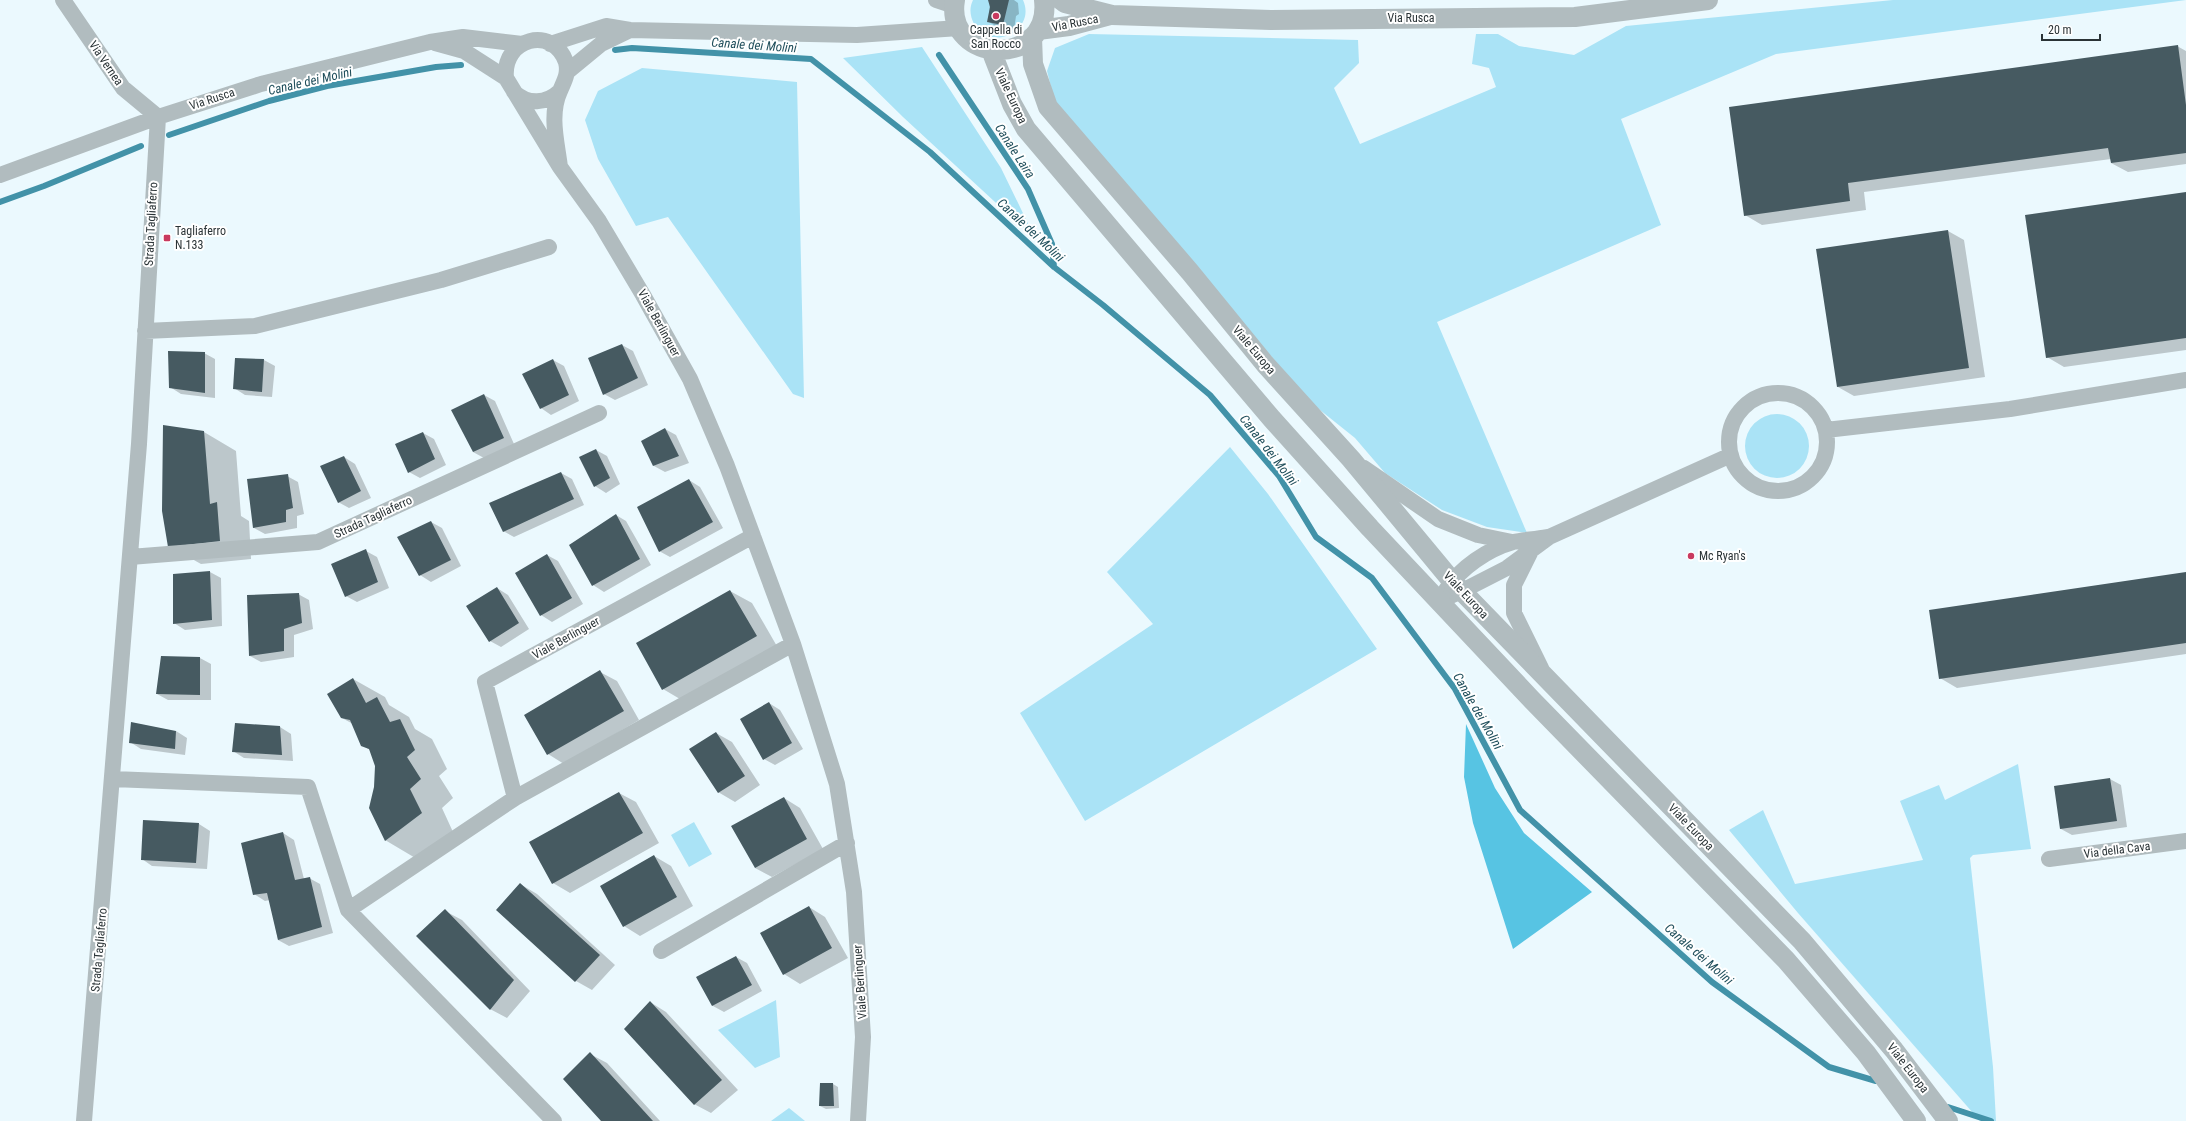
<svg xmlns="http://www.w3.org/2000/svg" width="2186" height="1121" font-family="'Roboto Condensed',sans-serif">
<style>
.green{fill:#aae3f6}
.forest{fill:#57c4e3}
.shadow{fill:#0003}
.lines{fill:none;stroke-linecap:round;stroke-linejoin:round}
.stream{stroke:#4292a8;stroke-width:6}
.building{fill:#465a61}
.minor{stroke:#b1bcbf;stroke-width:16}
.tertiary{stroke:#b1bcbf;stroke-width:20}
.poi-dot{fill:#c93a5f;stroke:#fff;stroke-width:1.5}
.labels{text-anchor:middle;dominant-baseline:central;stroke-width:4;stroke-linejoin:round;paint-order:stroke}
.street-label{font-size:12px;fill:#2a3336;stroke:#fff}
.poi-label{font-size:12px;fill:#2a3336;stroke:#fff;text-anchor:start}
.water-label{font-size:13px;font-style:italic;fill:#1f4e5b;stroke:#fff}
</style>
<rect width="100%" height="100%" fill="#ebf9fe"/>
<path class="green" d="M 973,0 L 1023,0 C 1037,31 990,53 974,24 C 970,16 969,8 973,0 Z
M 1893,0 L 2186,0 L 1776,54 L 1621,119 L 1661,225 L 1437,322 L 1527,533 L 1487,527 L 1442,510 L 1385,473 L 1355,438 L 1310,402 L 1055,103 L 1047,71 L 1055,48 L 1089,34 L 1358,40 L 1359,63 L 1334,88 L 1360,144 L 1496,87 L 1489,68 L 1472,64 L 1476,34 L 1498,34 L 1519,46 L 1574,55 L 1626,26 Z
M 922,47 L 1001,168 L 1036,240 L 903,117 L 843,58 Z
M 642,68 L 797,82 L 804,398 L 793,394 L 668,217 L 636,226 L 598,159 L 585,120 L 598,91 Z
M1745 446a32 32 0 1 1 64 0a32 32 0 1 1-64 0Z
M 1230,447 L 1268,494 L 1377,649 L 1085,821 L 1020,713 L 1153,624 L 1107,572 Z
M 2018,764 L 2031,849 L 1973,855 L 1970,858 L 1993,1067 L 1996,1121 L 1980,1121 L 1798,913 L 1729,830 L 1763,810 L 1795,884 L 1923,860 L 1900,801 L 1939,785 L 1945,800 Z
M 694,822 L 712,854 L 689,867 L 671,835 Z
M 776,1000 L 780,1057 L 755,1068 L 718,1030 Z
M 789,1108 L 805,1121 L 771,1121 Z"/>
<path class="forest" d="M 1466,724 L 1495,788 L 1524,833 L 1592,892 L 1513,949 L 1473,823 L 1464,777 Z"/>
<path class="shadow" d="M 990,0 L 1014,0 L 1018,3 L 1019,14 L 1016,16 L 1014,30 L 999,28 L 989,22 Z
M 2177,46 L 2186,51 L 2186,164 L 2128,172 L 2111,163 L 2111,159 L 1864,192 L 1866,210 L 1762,225 L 1745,215 Z
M 2186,193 L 2186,350 L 2064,367 L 2047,357 Z
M 1948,231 L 1964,240 L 1985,377 L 1854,396 L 1838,387 Z
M 622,345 L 633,351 L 648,385 L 615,400 L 604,394 Z
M 204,353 L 215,359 L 215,398 L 181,394 L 170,387 Z
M 264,360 L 275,366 L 272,397 L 245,395 L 234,388 Z
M 553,360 L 564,366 L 579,401 L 551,415 L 541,408 Z
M 484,395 L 495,401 L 514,444 L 484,458 L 473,452 Z
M 665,429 L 676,435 L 689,463 L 665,472 L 654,466 Z
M 204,432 L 236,451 L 241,516 L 249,521 L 251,559 L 201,564 L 169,546 Z
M 423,433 L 434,439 L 446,465 L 420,478 L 409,472 L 396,445 Z
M 596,450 L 607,456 L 620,484 L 606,493 L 595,486 Z
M 344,457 L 355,464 L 371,498 L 349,508 L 338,502 Z
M 561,473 L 572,479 L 584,505 L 514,537 L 503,531 Z
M 287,476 L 298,482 L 304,514 L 297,516 L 297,528 L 265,534 L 254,528 Z
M 689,480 L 700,487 L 723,528 L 670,557 L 659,551 Z
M 616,515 L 626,521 L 651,565 L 604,592 L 593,585 L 570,545 Z
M 431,522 L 442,528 L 461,566 L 431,582 L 420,575 Z
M 366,551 L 377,557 L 389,588 L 357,602 L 346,596 Z
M 547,555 L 558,561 L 583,604 L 552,622 L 541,615 L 517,573 Z
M 210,572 L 221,578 L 222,626 L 185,630 L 174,623 Z
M 2186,573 L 2186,654 L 1957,688 L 1940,678 Z
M 497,588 L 508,595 L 529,629 L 501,647 L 490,641 Z
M 730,591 L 752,603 L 778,648 L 685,702 L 663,689 Z
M 298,594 L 309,600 L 313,629 L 294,635 L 294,657 L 261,662 L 250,656 Z
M 200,658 L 211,664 L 211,700 L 168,700 L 157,694 Z
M 600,672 L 617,681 L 639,720 L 564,764 L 548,754 Z
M 353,679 L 385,697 L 389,705 L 409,717 L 415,729 L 432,739 L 447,769 L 439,776 L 453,798 L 442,808 L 453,832 L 417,859 L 385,840 L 375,787 L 376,766 L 370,750 L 362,745 L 353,724 L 342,718 Z
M 769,703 L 780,710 L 803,749 L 775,765 L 764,759 Z
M 280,727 L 291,734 L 293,761 L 244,758 L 233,751 Z
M 176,731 L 187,738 L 185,755 L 141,749 L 130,742 Z
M 716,733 L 732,742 L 760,785 L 735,802 L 718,792 Z
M 2110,779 L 2121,785 L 2127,827 L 2072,835 L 2061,829 L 2055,786 Z
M 619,793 L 636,802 L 659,843 L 570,893 L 553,883 L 530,843 Z
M 784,798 L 800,808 L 823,849 L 772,877 L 755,868 Z
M 199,824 L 210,831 L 207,869 L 152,866 L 142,859 Z
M 283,833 L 294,840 L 304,879 L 309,878 L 320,884 L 333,933 L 289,946 L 278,940 L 270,900 L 265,901 L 254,894 Z
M 654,856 L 671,866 L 693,906 L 640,936 L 624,926 Z
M 520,884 L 537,894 L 615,965 L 592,990 L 576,981 Z
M 809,907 L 825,917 L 848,958 L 800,984 L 784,974 Z
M 445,911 L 462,920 L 530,991 L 507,1018 L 490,1009 Z
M 736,957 L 747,963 L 762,991 L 724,1012 L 713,1006 L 698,978 Z
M 650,1002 L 666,1012 L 738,1090 L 711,1113 L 694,1104 Z
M 590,1054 L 607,1063 L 660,1121 L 602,1121 Z
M 833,1084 L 838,1087 L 839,1108 L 826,1109 L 820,1106 Z"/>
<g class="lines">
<path class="stream" d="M 615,50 L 632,48 L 811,59 L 930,152 L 1054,267 L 1103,305 L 1210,395 L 1279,476 L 1316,537 L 1372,578 L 1455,689 L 1520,810 L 1712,982 L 1829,1067 L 1876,1081
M 939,55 L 1028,189 L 1052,244 L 1054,267
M 169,135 L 269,101 L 327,86 L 436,67 L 461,65
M 0,202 L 44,186 L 141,146
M 1948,1107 L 1991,1121"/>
</g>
<path class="building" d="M 988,0 L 1009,0 L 1003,25 L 987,22 L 990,7 Z
M 2178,45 L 2186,105 L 2186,153 L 2111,163 L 2108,148 L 1848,183 L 1850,201 L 1744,216 L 1729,107 Z
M 2186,192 L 2186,338 L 2046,358 L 2025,215 Z
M 1948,230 L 1969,368 L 1837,387 L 1816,249 Z
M 622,344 L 638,378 L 603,395 L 588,358 Z
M 168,351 L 205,352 L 205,393 L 169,388 Z
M 235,358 L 264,359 L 262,392 L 233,389 Z
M 553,359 L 569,395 L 540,409 L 522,374 Z
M 484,394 L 504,438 L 473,452 L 451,410 Z
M 163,425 L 204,431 L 210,504 L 217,502 L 220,541 L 168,547 L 162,511 Z
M 665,428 L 679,456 L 653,466 L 641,441 Z
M 423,432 L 435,459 L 408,473 L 395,444 Z
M 596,449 L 610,478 L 594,487 L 579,457 Z
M 344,456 L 361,491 L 338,503 L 320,466 Z
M 561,472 L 574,499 L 503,532 L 489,503 Z
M 288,474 L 293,508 L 286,510 L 286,522 L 253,528 L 247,479 Z
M 689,479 L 713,522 L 659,552 L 637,507 Z
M 616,514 L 640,559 L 592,586 L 569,545 Z
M 431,521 L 451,560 L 419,576 L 397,537 Z
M 366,549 L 378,582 L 345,597 L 331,564 Z
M 547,554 L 572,598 L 540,616 L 515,573 Z
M 210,571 L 212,620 L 173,624 L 173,574 Z
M 2186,572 L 2186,643 L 1939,679 L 1929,610 Z
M 497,587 L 519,623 L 489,642 L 466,606 Z
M 730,590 L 757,636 L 662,690 L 636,643 Z
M 299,593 L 302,623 L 284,629 L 284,651 L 249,656 L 247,595 Z
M 161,656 L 200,657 L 200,695 L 156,694 Z
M 600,670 L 624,711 L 547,755 L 524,715 Z
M 353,678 L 366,703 L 377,697 L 390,722 L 400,719 L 415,750 L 407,757 L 421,779 L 410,789 L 422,813 L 385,841 L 369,808 L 374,787 L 375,766 L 369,749 L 361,746 L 350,720 L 341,718 L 327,694 Z
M 769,702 L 792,743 L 763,760 L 740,719 Z
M 131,722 L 176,731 L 175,749 L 129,743 Z
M 235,723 L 280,726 L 282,755 L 232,752 Z
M 716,732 L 745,776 L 718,793 L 689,749 Z
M 2110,778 L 2117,821 L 2060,829 L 2054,786 Z
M 619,792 L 643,833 L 552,884 L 529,842 Z
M 784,797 L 807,839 L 755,868 L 731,826 Z
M 143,820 L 199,823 L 196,863 L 141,860 Z
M 283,832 L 295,880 L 310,877 L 322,927 L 278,940 L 267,893 L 253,895 L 241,843 Z
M 654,855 L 677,897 L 623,927 L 600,886 Z
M 520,883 L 600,955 L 575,982 L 496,910 Z
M 809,906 L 832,948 L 783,975 L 760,933 Z
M 445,909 L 514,980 L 490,1010 L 416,936 Z
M 736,956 L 752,985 L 712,1006 L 696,977 Z
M 650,1001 L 722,1080 L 694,1105 L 624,1029 Z
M 590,1052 L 653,1121 L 601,1121 L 563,1079 Z
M 820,1083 L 833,1083 L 834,1106 L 819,1106 Z"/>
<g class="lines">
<path class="minor" d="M 63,0 L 123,88 L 158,117
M 936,0 L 954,6
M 435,43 L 464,51 L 506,78
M 550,44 L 606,26 L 630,30 L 857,35 L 959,28
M 567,72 L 601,44 L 630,30
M 514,92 C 528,105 546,104 560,91
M 560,167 C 557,142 549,115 560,91 C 564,81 569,74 566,62 C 553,25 502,38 506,78 L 560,167 L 599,221 L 643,295 L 690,379 L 727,466 L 793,644 L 837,784 L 854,892 L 863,1037 L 858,1121
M 0,175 L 158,117 L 261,84 L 430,42 L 463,37 L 522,44
M 145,331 L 255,326 L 441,280 L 549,247
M1729 442a49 49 0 1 1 98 0a49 49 0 1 1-98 0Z
M 1826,430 L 2010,409 L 2186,380
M 1364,468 L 1438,519 L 1478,535 L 1512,542
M 1530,553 L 1514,585 L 1514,613 L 1541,668
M 130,557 L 318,542 L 599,413
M 1446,590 C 1460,568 1488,549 1513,542 C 1524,540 1536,539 1547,537
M 1439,601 L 1462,591 L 1507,568 L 1549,537 L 1731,455
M 113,779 L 308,787 L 348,910 L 554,1121
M 515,798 L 485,682 L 753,536
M 2049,859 L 2186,841
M 348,910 L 515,798 L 793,644
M 661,951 L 847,843
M 84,1121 L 139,444 L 158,117"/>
<path class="tertiary" d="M 955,0 C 944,65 1052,68 1044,0
M 1061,0 L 1065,3 L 1112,15 L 1271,20 L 1575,17 L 1708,0
M 1038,30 L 1069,26 L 1110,15
M 1032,37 L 1033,64 L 1048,107 L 1190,272 L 1265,364 L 1351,459 L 1452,581 L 1802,941 L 1894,1050 L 1948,1121
M 991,50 L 1012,104 L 1026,129 L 1272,419 L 1370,528 L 1532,700 L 1786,960 L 1866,1053 L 1916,1121"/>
</g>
<g class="poi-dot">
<circle cx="996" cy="16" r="4"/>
<rect x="163" y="234" width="8" height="8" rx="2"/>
<circle cx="1691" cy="556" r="4"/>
</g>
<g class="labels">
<g class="street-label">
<text x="1411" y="18">Via Rusca</text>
<text transform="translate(1075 23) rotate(-11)">Via Rusca</text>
<text transform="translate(106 63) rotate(56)">Via Vernea</text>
<text transform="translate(1011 96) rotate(65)">Viale Europa</text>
<text transform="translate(212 99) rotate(-18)">Via Rusca</text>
<text transform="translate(151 224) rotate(-87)">Strada Tagliaferro</text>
<text transform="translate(659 323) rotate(61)">Viale Berlinguer</text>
<text transform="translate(1254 350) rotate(50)">Viale Europa</text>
<text transform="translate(373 517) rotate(-25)">Strada Tagliaferro</text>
<text transform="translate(1466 595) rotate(47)">Viale Europa</text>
<text transform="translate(566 638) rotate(-29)">Viale Berlinguer</text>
<text transform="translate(1691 827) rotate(46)">Viale Europa</text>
<text transform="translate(2117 850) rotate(-7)">Via della Cava</text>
<text transform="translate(99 950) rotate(-85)">Strada Tagliaferro</text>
<text transform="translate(860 982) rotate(-94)">Viale Berlinguer</text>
<text transform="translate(1908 1068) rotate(52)">Viale Europa</text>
</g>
<g class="poi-label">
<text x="996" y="30" text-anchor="middle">Cappella di<tspan x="996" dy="14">San Rocco</tspan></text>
<text x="175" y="231">Tagliaferro<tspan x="175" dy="14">N.133</tspan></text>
<text x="1699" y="556">Mc Ryan's</text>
</g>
<g class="water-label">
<text transform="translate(754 45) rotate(4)">Canale dei Molini</text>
<text transform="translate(310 81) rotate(-13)">Canale dei Molini</text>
<text transform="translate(1015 151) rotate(57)">Canale Laira</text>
<text transform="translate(1031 230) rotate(43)">Canale dei Molini</text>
<text transform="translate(1269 450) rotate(52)">Canale dei Molini</text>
<text transform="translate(1478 711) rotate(60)">Canale dei Molini</text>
<text transform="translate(1699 954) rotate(41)">Canale dei Molini</text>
</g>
</g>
<path d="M2042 34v6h58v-6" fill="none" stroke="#2a3336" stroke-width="2"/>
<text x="2048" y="34" font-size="12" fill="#2a3336" stroke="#ffffff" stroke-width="3" paint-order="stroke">20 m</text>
</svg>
